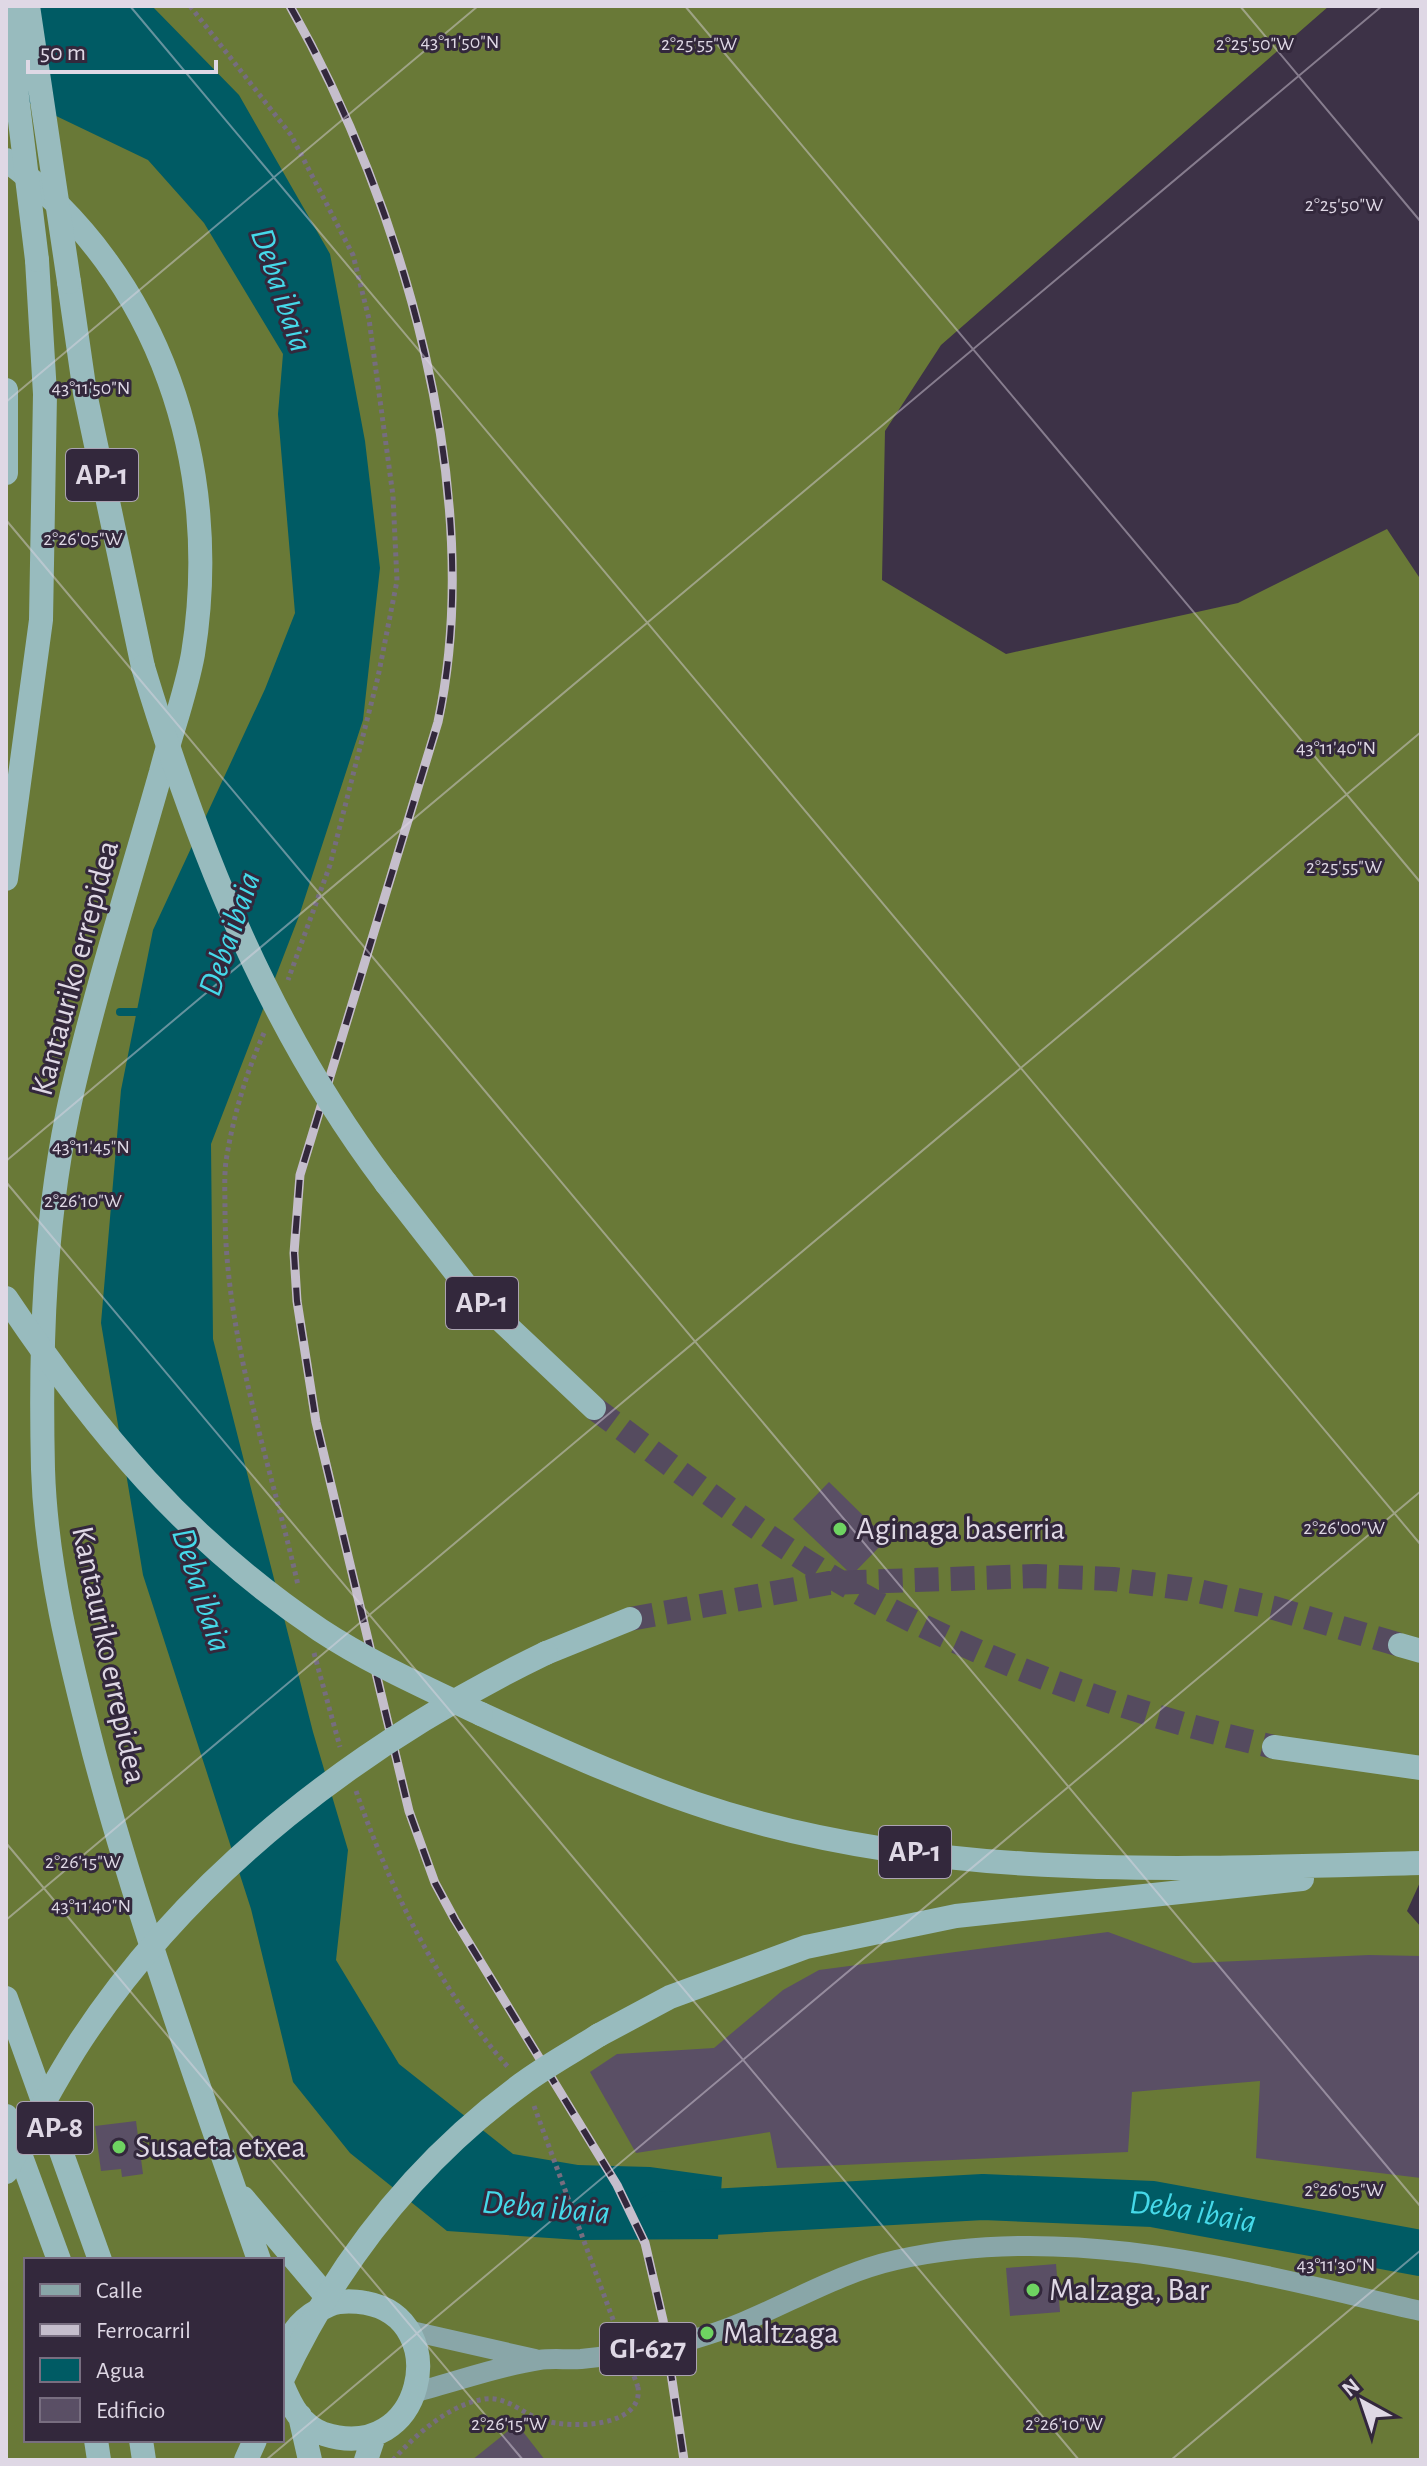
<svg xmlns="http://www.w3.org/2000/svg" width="1427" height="2466" font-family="'Alegreya Sans',sans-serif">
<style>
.forest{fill:#697937;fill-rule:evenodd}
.water{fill:#005b64}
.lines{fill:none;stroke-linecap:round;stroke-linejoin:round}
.stream{stroke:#005b64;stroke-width:8}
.river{stroke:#005b64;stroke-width:46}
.building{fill:#5a4f65}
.highway-tunnel{stroke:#554b5f;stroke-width:24;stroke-dasharray:24 12;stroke-linecap:butt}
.path{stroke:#766d7f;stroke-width:5;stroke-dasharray:4 4;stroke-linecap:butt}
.major{stroke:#89a6a8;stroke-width:20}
.highway{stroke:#98bbbe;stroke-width:24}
.rail-casing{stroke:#c5becc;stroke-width:9}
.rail{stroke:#33283c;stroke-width:6;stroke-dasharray:18;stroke-linecap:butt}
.path-bridge{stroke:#766d7f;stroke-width:5;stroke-dasharray:4 4;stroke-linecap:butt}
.highway-bridge{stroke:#98bbbe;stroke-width:24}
.ticks{fill:none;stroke:#dfd8e5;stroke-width:2;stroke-opacity:0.45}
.poi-dot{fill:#6ed361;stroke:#33283c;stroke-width:3}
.labels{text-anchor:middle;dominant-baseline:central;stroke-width:6;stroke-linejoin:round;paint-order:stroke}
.shield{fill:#33283c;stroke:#aba3b2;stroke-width:2}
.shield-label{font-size:30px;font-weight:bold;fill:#dfd8e5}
.street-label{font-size:32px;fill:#dfd8e5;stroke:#33283c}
.poi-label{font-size:32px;fill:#dfd8e5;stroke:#33283c;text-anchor:start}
.water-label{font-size:34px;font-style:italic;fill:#45d9e9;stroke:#33283c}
.ticks-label{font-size:20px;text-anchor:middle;fill:#dfd8e5;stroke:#33283c;stroke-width:6;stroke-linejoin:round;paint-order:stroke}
</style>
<rect width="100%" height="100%" fill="#3d3247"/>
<path class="forest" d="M 6,6 L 1329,6 L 941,345 L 885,431 L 882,580 L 1006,654 L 1238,603 L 1387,529 L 1421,580 L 1421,1880 L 1407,1911 L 1421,1927 L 1421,2460 L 6,2460 ZM 26,2260 L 282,2260 L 282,2440 L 26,2440 Z"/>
<path class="water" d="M 6,6 L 152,6 L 239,95 L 330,254 L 365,441 L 380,568 L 363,720 L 299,916 L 211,1144 L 213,1339 L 313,1732 L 348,1850 L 336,1960 L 399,2064 L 513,2154 L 578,2165 L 650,2167 L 722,2177 L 718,2239 L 579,2240 L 447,2231 L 350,2153 L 293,2082 L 251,1909 L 143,1575 L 101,1323 L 121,1090 L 153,930 L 265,689 L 295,613 L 278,414 L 283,354 L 204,223 L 148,160 L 6,92 Z"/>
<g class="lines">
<path class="stream" d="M 120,1012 L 147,1012"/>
<path class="river" id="s1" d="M 658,2215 L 983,2197 L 1153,2204 L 1421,2253"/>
</g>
<path class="building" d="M 829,1482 L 887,1539 L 852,1575 L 793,1519 Z
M 1108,1932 L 1193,1963 L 1369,1955 L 1421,1956 L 1421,2178 L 1256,2158 L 1260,2081 L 1132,2092 L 1128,2152 L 777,2168 L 770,2132 L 636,2153 L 590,2072 L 617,2054 L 714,2048 L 783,1990 L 819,1970 Z
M 136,2121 L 143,2174 L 122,2177 L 121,2169 L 101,2171 L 95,2126 Z
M 1056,2264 L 1060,2312 L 1010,2316 L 1006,2268 Z
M 517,2424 L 545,2460 L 472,2460 Z"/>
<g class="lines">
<path class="highway-tunnel" d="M 594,1408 C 689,1478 785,1556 891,1610 C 1011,1672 1142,1717 1274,1747
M 630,1619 L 829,1583 L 1036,1576 L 1113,1579 L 1189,1589 L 1274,1608 L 1400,1645"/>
<path class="path" d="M 190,6 L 291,135 L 353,255 L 369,319 L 393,496 L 397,581 L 378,677 L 330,865 L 288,980
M 264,1033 C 246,1073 233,1117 226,1161 C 224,1177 225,1194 225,1210 C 225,1337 270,1462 298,1585
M 314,1653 L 340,1747
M 356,1791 C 391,1890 438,1988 508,2067
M 393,2460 C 416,2434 450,2404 485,2399 C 507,2396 523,2414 542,2420 C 570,2429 644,2428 638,2387"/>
<path class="major" d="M 407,2330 L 535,2359
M 416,2392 C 456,2382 498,2366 539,2360 C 553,2358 567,2360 581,2359 C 619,2355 658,2349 694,2339 C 765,2320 825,2276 896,2260 C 1071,2220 1251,2273 1421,2311"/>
<path class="highway" d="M 6,160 C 161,275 223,466 193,654 C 186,693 171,733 161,772 C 131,878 97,985 72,1093 C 44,1216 40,1344 43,1469 C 46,1566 70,1660 94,1753 C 140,1925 201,2092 259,2260
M 69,282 L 85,393 L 143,667
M 6,390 L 6,473
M 6,879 L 41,620 L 45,394 L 37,260
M 386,1183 L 471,1292 L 594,1408
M 1400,1645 L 1421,1651
M 546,1653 L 630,1619
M 481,1714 C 551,1746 621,1778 694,1803 C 927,1883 1178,1869 1421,1863
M 1274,1747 L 1421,1768
M 6,1998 L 100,2260
M 599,2035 L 670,1997 L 806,1947 L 956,1916 L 1302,1879
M 6,2116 L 59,2260
M 243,2198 L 332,2303
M 282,2358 C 290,2331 304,2316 329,2305 C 341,2300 353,2301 366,2303 C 454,2319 424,2466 324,2434 C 301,2426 291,2406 282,2384
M 300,2416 L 310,2460
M 96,2440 L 99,2460
M 141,2440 L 144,2460
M 246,2460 L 255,2440
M 366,2460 L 374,2436"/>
<g class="rail-casing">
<path id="rail" d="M 290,6 C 403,205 487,494 438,722 L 300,1175 L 294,1253 L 297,1301 L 316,1422 L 409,1811 L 435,1883 L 455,1920 L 617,2185 L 645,2243 L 663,2320 L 684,2460"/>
</g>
<use href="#rail" class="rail"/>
<path class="path-bridge" d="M 534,2106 L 638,2387"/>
<path class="highway-bridge" d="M 6,6 L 37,260
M 28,6 L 69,282
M 143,667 C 199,852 269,1028 386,1183
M 6,1298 C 96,1432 185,1539 320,1630 C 370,1663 427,1688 481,1714
M 6,2172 C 30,2128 53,2083 81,2040 C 193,1870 364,1741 546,1653
M 282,2380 C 337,2263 417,2161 522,2084 C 546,2066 574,2051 599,2035"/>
</g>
<path class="ticks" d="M 130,6 L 1421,1545M 685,6 L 1421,883M 1240,6 L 1421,222M 6,402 L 478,6M 6,520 L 1421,2207M 6,1161 L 1382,6M 6,1182 L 1079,2460M 6,1843 L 523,2460M 6,1920 L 1421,732M 266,2460 L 1421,1491M 1171,2460 L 1421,2250"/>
<g class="poi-dot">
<circle cx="840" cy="1529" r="8"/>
<circle cx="119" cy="2147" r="8"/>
<circle cx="1033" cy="2290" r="8"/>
<circle cx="707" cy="2333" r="8"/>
</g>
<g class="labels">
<g class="shield">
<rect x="66" y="449" width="72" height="52" rx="6"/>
<rect x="446" y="1277" width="72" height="52" rx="6"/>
<rect x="879" y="1826" width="72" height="52" rx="6"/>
<rect x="17" y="2102" width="76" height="52" rx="6"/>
<rect x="600" y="2323" width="96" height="52" rx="6"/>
</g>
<g class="shield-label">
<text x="102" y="475">AP-1</text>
<text x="482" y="1303">AP-1</text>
<text x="915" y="1852">AP-1</text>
<text x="55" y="2128">AP-8</text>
<text x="648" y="2349">GI-627</text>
</g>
<g class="street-label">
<text transform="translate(75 968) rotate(-75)">Kantauriko errepidea</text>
<text transform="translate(109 1655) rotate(78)">Kantauriko errepidea</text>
</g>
<g class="poi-label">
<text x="856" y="1529">Aginaga baserria</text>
<text x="135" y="2147">Susaeta etxea</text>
<text x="1049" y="2290">Malzaga, Bar</text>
<text x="723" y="2333">Maltzaga</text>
</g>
<g class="water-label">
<text transform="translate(281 290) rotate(71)">Deba ibaia</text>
<text transform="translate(230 934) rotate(-71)">Deba ibaia</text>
<text transform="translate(201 1590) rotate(72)">Deba ibaia</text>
<text transform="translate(546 2208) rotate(5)">Deba ibaia</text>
<text stroke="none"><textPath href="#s1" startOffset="536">Deba ibaia</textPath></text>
</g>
</g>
<g class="ticks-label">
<text x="460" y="48">43°11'50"N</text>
<text x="699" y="50">2°25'55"W</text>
<text x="1255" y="50">2°25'50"W</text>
<text x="1344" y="211">2°25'50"W</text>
<text x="91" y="394">43°11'50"N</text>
<text x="83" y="545">2°26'05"W</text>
<text x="1336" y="754">43°11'40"N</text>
<text x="1344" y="873">2°25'55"W</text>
<text x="91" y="1153">43°11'45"N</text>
<text x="83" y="1207">2°26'10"W</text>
<text x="1344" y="1534">2°26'00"W</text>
<text x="83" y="1868">2°26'15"W</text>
<text x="91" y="1912">43°11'40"N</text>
<text x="1344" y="2196">2°26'05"W</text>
<text x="1336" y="2271">43°11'30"N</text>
<text x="509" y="2430">2°26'15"W</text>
<text x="1064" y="2430">2°26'10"W</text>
</g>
<rect width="1427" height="2466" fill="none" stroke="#dfd8e5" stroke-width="16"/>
<rect x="24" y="2258" width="260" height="184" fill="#33283c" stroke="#786e80" stroke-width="2"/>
<rect x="40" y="2284" width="40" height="12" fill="#89a6a8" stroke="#786e80" stroke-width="2"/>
<text x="96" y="2298" font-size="24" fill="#dfd8e5">Calle</text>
<rect x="40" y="2324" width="40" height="12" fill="#c5becc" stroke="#786e80" stroke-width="2"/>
<text x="96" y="2338" font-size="24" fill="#dfd8e5">Ferrocarril</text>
<rect x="40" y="2358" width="40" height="24" fill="#005b64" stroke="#786e80" stroke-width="2"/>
<text x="96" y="2378" font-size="24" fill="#dfd8e5">Agua</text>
<rect x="40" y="2398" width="40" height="24" fill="#5a4f65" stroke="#786e80" stroke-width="2"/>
<text x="96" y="2418" font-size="24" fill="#dfd8e5">Edificio</text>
<g transform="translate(1363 2402) rotate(320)" stroke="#33283c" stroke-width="6" paint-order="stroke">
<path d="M0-6L14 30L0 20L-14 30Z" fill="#dfd8e5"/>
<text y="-12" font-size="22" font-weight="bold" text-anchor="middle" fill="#dfd8e5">N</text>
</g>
<path d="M28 60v12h188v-12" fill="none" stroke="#dfd8e5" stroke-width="4"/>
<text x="40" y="60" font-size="24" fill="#dfd8e5" stroke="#33283c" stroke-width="6" paint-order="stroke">50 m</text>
</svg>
